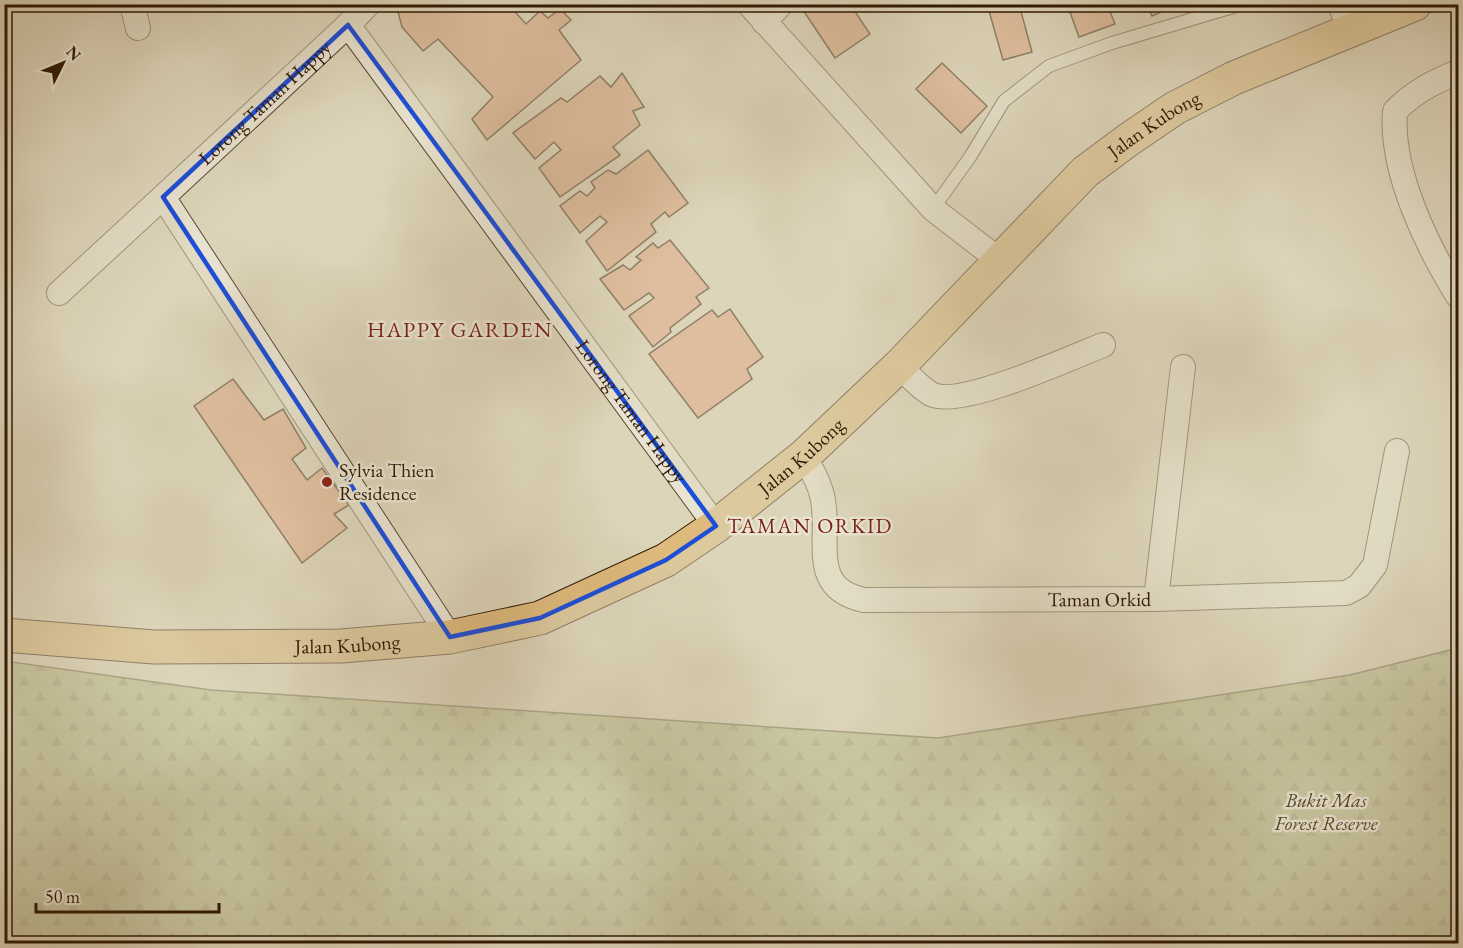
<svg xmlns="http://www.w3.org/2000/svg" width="1463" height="948" font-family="'EB Garamond',serif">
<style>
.forest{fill:url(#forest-firs);stroke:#726a48;stroke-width:1.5}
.building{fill:#dfa27c;stroke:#2f1903;stroke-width:1.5}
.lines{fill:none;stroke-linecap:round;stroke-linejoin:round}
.service-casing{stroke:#5a4831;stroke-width:14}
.minor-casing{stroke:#5a4831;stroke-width:26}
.trunk-casing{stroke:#2f1903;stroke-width:35}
.service{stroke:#e9e4d2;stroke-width:12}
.minor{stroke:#e9e4d2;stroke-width:24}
.trunk{stroke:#deba7d;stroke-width:33}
.marked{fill:none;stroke:#1d4ed8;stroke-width:4.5;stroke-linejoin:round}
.poi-dot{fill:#8f2418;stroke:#e9e4d2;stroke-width:2}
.labels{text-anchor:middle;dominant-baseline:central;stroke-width:5;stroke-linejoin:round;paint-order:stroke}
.street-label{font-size:20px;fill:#2f1903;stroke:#e9e4d2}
.poi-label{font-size:20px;fill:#2f1903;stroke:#e9e4d2;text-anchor:start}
.park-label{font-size:20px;font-style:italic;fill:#584a2c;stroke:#e9e4d2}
.neighbourhood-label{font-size:21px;letter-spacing:1.5px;fill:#7a1f14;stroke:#e9e4d2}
.quarter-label{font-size:22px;letter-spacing:1.5px;fill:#7a1f14;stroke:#e9e4d2}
</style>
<defs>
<pattern id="forest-firs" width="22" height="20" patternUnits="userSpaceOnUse" patternTransform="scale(1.5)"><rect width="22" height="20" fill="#b6bc8c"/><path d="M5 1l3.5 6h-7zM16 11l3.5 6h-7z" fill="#9da177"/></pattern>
</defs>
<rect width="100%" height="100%" fill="#ddd5ba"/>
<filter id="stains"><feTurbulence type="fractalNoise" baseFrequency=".00333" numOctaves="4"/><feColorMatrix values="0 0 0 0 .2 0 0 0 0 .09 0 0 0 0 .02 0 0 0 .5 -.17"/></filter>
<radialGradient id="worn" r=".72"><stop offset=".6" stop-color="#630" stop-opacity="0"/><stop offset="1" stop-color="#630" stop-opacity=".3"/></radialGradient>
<path class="forest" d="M 1458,648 L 1458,943 L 5,943 L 5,661 L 211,690 L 938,738 L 1350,675 Z"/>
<path class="building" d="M 396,4 L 508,4 L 526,24 L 540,11 L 548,18 L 560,9 L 571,20 L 559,30 L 581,60 L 487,140 L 472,119 L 493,97 L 438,39 L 423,51 L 402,27 Z
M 799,4 L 850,4 L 870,34 L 835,58 Z
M 987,4 L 1019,4 L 1032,52 L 1003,60 Z
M 1067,4 L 1107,4 L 1115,24 L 1079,37 Z
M 1147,4 L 1179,4 L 1152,16 Z
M 942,63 L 987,106 L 961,133 L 916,89 Z
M 622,73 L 644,107 L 633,111 L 640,125 L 613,147 L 620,155 L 560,197 L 539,168 L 561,150 L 554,142 L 535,159 L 513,133 L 561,98 L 567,102 L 600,76 L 611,87 Z
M 648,150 L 688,203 L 669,217 L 665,212 L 651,224 L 656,232 L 607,271 L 586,241 L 607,222 L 600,216 L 580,233 L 560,206 L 580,191 L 587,196 L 595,188 L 591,182 L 608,170 L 616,174 Z
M 670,240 L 709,288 L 696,297 L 701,304 L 670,328 L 671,332 L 653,347 L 629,316 L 654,298 L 649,293 L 624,310 L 600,279 L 623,265 L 630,270 L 641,260 L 636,257 L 653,243 L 658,248 Z
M 730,309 L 763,357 L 747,369 L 752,379 L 698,418 L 649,354 L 712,310 L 718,317 Z
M 233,379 L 264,420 L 283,409 L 306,448 L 292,459 L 307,480 L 322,468 L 349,505 L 334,514 L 347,528 L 302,563 L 194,406 Z"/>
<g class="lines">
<g class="service-casing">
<path id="service" d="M 933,209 L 970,157 L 1004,101 L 1049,66 L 1112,43 L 1243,4"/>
</g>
<g class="minor-casing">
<g id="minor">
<path d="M 132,4 L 138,28"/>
<path d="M 749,4 L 933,209 L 999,260"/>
<path d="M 1340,4 L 1349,29"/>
<path d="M 764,22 L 781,4"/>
<path d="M 348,25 L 368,4"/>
<path d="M 1458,72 C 1433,82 1414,92 1395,111 C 1390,171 1427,246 1458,296"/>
<path d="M 59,293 L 163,197"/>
<path d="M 899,366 C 909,375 919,387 931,394 C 959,409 1070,358 1103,345"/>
<path id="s1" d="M 804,456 C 813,472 823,489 824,508 C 828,548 812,589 864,600 L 1156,599 L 1346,593 L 1359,586 L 1375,565 L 1397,451"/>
<path d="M 1156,599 L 1183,367"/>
<path id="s2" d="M 450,637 L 163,197 L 348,25 L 716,526"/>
</g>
</g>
<g class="trunk-casing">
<g id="trunk">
<path id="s3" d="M 4,635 L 154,647 L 341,646 L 450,637 L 540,618 L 666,560 L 716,526 L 804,456 L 899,366 L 1085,172 L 1128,140 L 1175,108 L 1234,78 L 1415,4"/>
</g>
</g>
<use href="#service" class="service"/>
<use href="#minor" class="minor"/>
<use href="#trunk" class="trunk"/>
</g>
<path d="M0 0H1463V948H0ZM 348,25 L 716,526 L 666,560 L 540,618 L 450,637 L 163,197 Z" fill="#ddd5ba" fill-opacity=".55" fill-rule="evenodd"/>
<path class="marked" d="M 348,25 L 716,526 L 666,560 L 540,618 L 450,637 L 163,197 Z"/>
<circle class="poi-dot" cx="327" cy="482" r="6"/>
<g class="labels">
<g class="street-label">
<text stroke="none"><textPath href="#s2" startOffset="664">Lorong Taman Happy</textPath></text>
<text stroke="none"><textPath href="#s3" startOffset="1334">Jalan Kubong</textPath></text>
<text stroke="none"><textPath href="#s2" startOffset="1257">Lorong Taman Happy</textPath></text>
<text stroke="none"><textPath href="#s3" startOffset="848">Jalan Kubong</textPath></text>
<text stroke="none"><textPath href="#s1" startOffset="404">Taman Orkid</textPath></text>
<text stroke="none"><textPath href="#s3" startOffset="344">Jalan Kubong</textPath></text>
</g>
<g class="poi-label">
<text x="339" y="470">Sylvia Thien<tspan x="339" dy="23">Residence</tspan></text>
</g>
<g class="park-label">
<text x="1326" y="800">Bukit Mas<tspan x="1326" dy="23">Forest Reserve</tspan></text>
</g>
<g class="neighbourhood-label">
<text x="810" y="525">TAMAN ORKID</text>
</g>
<g class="quarter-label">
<text x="460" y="329">HAPPY GARDEN</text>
</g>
</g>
<rect width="1463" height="948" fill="none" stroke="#ddd5ba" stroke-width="24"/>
<rect x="6" y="6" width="1451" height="936" fill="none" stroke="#2f1903" stroke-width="3"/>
<rect x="12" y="12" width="1439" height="924" fill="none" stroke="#2f1903" stroke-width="1.5"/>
<g transform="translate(63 63) rotate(47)" stroke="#e9e4d2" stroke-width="4.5" paint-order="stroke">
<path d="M0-4.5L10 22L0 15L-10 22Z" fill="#2f1903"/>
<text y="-9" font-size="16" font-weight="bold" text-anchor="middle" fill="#2f1903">N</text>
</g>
<path d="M36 903v9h183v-9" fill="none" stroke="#2f1903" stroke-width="3"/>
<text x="45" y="903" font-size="18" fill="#2f1903" stroke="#e9e4d2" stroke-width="4.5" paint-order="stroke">50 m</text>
<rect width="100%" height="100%" filter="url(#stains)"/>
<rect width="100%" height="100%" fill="url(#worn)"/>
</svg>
